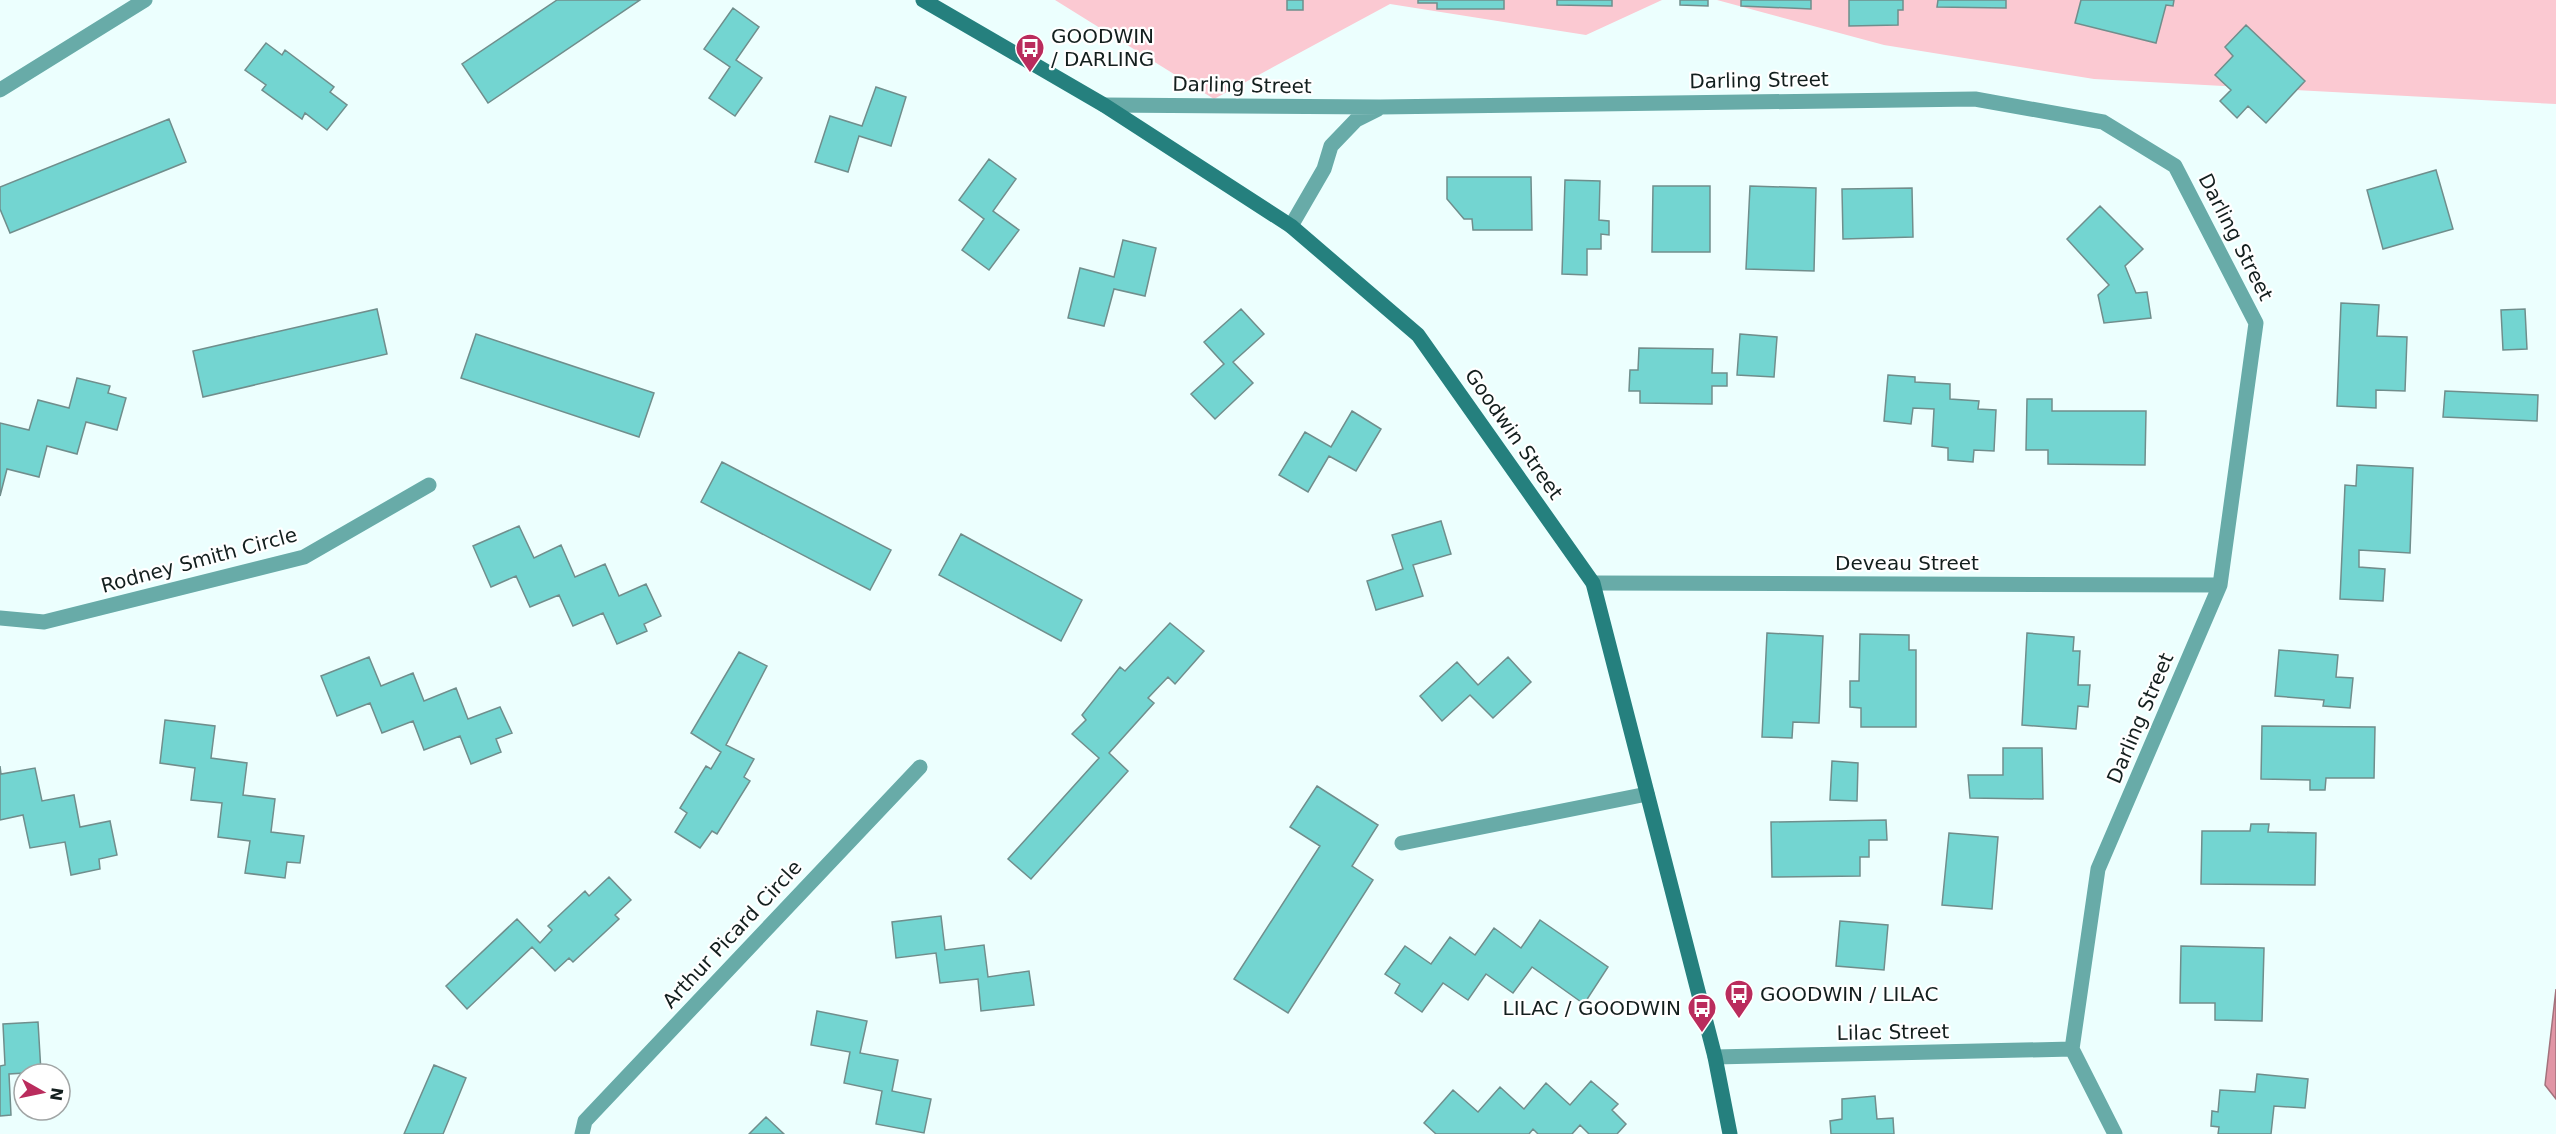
<svg xmlns="http://www.w3.org/2000/svg" width="2556" height="1134" font-family="'DejaVu Sans',sans-serif">
<style>
.green{fill:#fbc9d2}
.water{fill:#e195a5;stroke:#a3727c;stroke-width:1.5}
.building{fill:#73d5d1;stroke:#708e8c;stroke-width:1.5}
.lines{fill:none;stroke-linecap:round;stroke-linejoin:round}
.lane{stroke:#68aba8;stroke-width:15}
.street{stroke:#68aba8;stroke-width:15}
.secondary{stroke:#25807e;stroke-width:15}
.labels{text-anchor:middle;dominant-baseline:central;stroke-width:4.5;stroke-linejoin:round;paint-order:stroke}
.poi-label{font-size:20px;fill:#131f1e;stroke:#fff;text-anchor:start}
.street-label{font-size:20px;fill:#131f1e;stroke:#fff}
</style>
<rect width="100%" height="100%" fill="#ecfffe"/>
<path class="green" d="M 1055,0 L 1662,0 L 1586,35 L 1390,4 L 1214,99 Z
M 1717,0 L 2556,0 L 2556,104 L 2094,79 L 1884,45 Z"/>
<path class="water" d="M 2556,989 L 2556,1099 L 2545,1085 Z"/>
<path class="building" d="M 557,0 L 640,0 L 488,103 L 462,64 Z
M 1287,0 L 1303,0 L 1303,10 L 1287,10 Z
M 1418,0 L 1504,0 L 1504,9 L 1437,9 L 1437,3 L 1418,3 Z
M 1557,0 L 1612,0 L 1612,6 L 1557,5 Z
M 1680,0 L 1708,0 L 1708,6 L 1680,5 Z
M 1741,0 L 1811,0 L 1811,9 L 1741,6 Z
M 1849,0 L 1903,0 L 1903,10 L 1898,10 L 1898,25 L 1849,26 Z
M 1938,0 L 2006,0 L 2006,8 L 1937,7 Z
M 2081,0 L 2174,0 L 2173,6 L 2166,5 L 2156,43 L 2075,23 Z
M 733,8 L 759,27 L 736,60 L 762,78 L 735,116 L 709,98 L 730,67 L 704,49 Z
M 2246,25 L 2305,81 L 2266,123 L 2248,106 L 2237,118 L 2220,101 L 2231,90 L 2215,75 L 2233,56 L 2225,47 Z
M 266,43 L 282,55 L 285,50 L 334,87 L 330,92 L 347,105 L 327,130 L 305,113 L 302,119 L 262,90 L 266,85 L 245,70 Z
M 876,87 L 906,97 L 891,146 L 859,136 L 848,172 L 815,162 L 830,116 L 862,126 Z
M 169,119 L 186,162 L 10,233 L 0,209 L 0,187 Z
M 989,159 L 1016,179 L 993,211 L 1019,230 L 989,270 L 962,250 L 984,219 L 959,200 Z
M 2436,170 L 2453,229 L 2383,249 L 2367,190 Z
M 1447,177 L 1531,177 L 1532,230 L 1473,230 L 1472,219 L 1464,219 L 1447,199 Z
M 1565,180 L 1600,181 L 1599,220 L 1609,221 L 1609,235 L 1601,234 L 1601,249 L 1587,249 L 1587,275 L 1562,274 Z
M 1653,186 L 1710,186 L 1710,252 L 1652,252 Z
M 1750,186 L 1816,188 L 1814,271 L 1746,269 Z
M 1912,188 L 1913,237 L 1843,239 L 1842,189 Z
M 2100,206 L 2143,249 L 2125,266 L 2136,293 L 2147,292 L 2151,318 L 2104,323 L 2098,295 L 2109,285 L 2067,239 Z
M 1123,240 L 1156,248 L 1145,296 L 1114,289 L 1104,326 L 1068,318 L 1080,268 L 1114,277 Z
M 2341,303 L 2379,305 L 2377,336 L 2407,337 L 2405,391 L 2376,390 L 2376,408 L 2337,406 Z
M 377,309 L 387,354 L 203,397 L 193,351 Z
M 1241,309 L 1264,334 L 1233,362 L 1253,383 L 1215,419 L 1191,394 L 1224,364 L 1204,342 Z
M 2525,309 L 2527,349 L 2503,350 L 2501,310 Z
M 476,334 L 654,393 L 639,437 L 461,378 Z
M 1740,334 L 1777,337 L 1774,377 L 1737,375 Z
M 1639,348 L 1713,349 L 1712,373 L 1727,373 L 1727,386 L 1712,386 L 1712,404 L 1640,403 L 1640,391 L 1629,391 L 1630,370 L 1638,370 Z
M 1888,375 L 1915,377 L 1915,382 L 1950,384 L 1950,399 L 1979,401 L 1978,409 L 1996,410 L 1994,451 L 1974,450 L 1973,462 L 1948,460 L 1948,448 L 1932,446 L 1934,409 L 1913,408 L 1911,424 L 1884,421 Z
M 77,378 L 110,386 L 108,393 L 126,398 L 117,430 L 86,422 L 77,454 L 47,446 L 39,477 L 7,469 L 0,496 L 0,423 L 29,430 L 38,400 L 69,408 Z
M 2445,391 L 2538,395 L 2537,421 L 2443,417 Z
M 2027,399 L 2052,399 L 2052,411 L 2146,411 L 2145,465 L 2048,464 L 2048,450 L 2026,450 Z
M 1352,411 L 1381,429 L 1356,471 L 1329,456 L 1308,492 L 1279,475 L 1305,432 L 1331,447 Z
M 722,462 L 891,550 L 870,590 L 701,502 Z
M 2357,465 L 2413,468 L 2410,553 L 2359,550 L 2359,567 L 2385,569 L 2383,601 L 2340,599 L 2345,485 L 2356,486 Z
M 1441,521 L 1451,554 L 1413,565 L 1423,596 L 1376,610 L 1367,581 L 1403,569 L 1392,535 Z
M 519,526 L 534,558 L 561,545 L 575,577 L 605,564 L 619,596 L 646,584 L 661,616 L 644,624 L 647,631 L 617,644 L 603,613 L 573,626 L 559,595 L 530,607 L 516,576 L 491,587 L 473,546 Z
M 961,534 L 1082,600 L 1061,641 L 939,575 Z
M 1170,623 L 1204,651 L 1175,684 L 1168,677 L 1148,698 L 1154,703 L 1109,753 L 1128,771 L 1031,879 L 1008,859 L 1099,758 L 1072,734 L 1086,720 L 1082,715 L 1120,667 L 1125,671 Z
M 1767,633 L 1823,636 L 1819,723 L 1793,722 L 1792,738 L 1762,737 Z
M 2027,633 L 2074,637 L 2073,651 L 2080,651 L 2078,685 L 2090,685 L 2088,707 L 2078,706 L 2076,729 L 2022,725 Z
M 1860,634 L 1909,635 L 1909,650 L 1916,650 L 1916,727 L 1861,727 L 1861,708 L 1850,707 L 1850,681 L 1859,681 Z
M 2279,650 L 2338,655 L 2336,677 L 2353,678 L 2350,708 L 2323,706 L 2324,700 L 2275,696 Z
M 739,652 L 767,666 L 726,745 L 754,759 L 744,777 L 750,781 L 717,834 L 712,831 L 700,848 L 675,832 L 687,813 L 680,808 L 706,766 L 711,769 L 721,752 L 691,733 Z
M 369,657 L 381,686 L 413,673 L 424,701 L 456,688 L 468,719 L 500,707 L 512,733 L 496,739 L 501,752 L 471,764 L 460,736 L 424,750 L 413,721 L 382,733 L 370,703 L 337,716 L 321,676 Z
M 1508,657 L 1531,682 L 1493,718 L 1470,695 L 1442,721 L 1420,696 L 1457,662 L 1478,685 Z
M 165,720 L 215,726 L 211,758 L 247,763 L 243,795 L 275,799 L 271,832 L 304,836 L 300,863 L 287,862 L 285,878 L 245,873 L 250,841 L 218,837 L 222,803 L 191,800 L 195,768 L 160,763 Z
M 2262,726 L 2375,727 L 2374,778 L 2326,778 L 2325,790 L 2310,790 L 2310,780 L 2261,779 Z
M 2003,748 L 2042,748 L 2043,799 L 1970,798 L 1968,775 L 2003,775 Z
M 1832,761 L 1858,763 L 1857,801 L 1830,800 Z
M 0,766 L 1,774 L 35,768 L 42,801 L 74,795 L 80,827 L 110,821 L 117,855 L 99,859 L 100,869 L 71,875 L 65,842 L 30,848 L 23,815 L 0,820 Z
M 1317,786 L 1378,825 L 1352,866 L 1373,880 L 1288,1013 L 1234,979 L 1320,846 L 1290,827 Z
M 1886,820 L 1887,840 L 1869,840 L 1869,857 L 1860,857 L 1860,876 L 1772,877 L 1771,822 Z
M 2251,824 L 2269,824 L 2268,832 L 2316,833 L 2315,885 L 2201,884 L 2202,831 L 2250,831 Z
M 1949,833 L 1998,837 L 1992,909 L 1942,905 Z
M 609,877 L 631,900 L 615,915 L 619,919 L 573,962 L 569,958 L 555,971 L 532,947 L 467,1009 L 446,986 L 517,919 L 540,943 L 552,930 L 548,926 L 585,891 L 589,896 Z
M 941,916 L 945,950 L 984,945 L 988,977 L 1029,971 L 1034,1005 L 981,1011 L 978,979 L 940,983 L 936,953 L 896,958 L 892,922 Z
M 1540,920 L 1608,967 L 1584,1004 L 1532,967 L 1513,993 L 1486,974 L 1468,1000 L 1443,983 L 1422,1012 L 1395,993 L 1400,984 L 1385,974 L 1405,946 L 1431,964 L 1450,937 L 1475,955 L 1494,928 L 1521,948 Z
M 1840,921 L 1888,925 L 1884,970 L 1836,966 Z
M 2181,946 L 2264,948 L 2262,1021 L 2215,1020 L 2215,1003 L 2180,1003 Z
M 817,1011 L 867,1021 L 860,1053 L 898,1060 L 892,1091 L 931,1099 L 924,1133 L 876,1124 L 882,1091 L 844,1083 L 850,1052 L 811,1045 Z
M 38,1022 L 41,1072 L 9,1074 L 11,1115 L 0,1116 L 0,1066 L 5,1065 L 3,1024 Z
M 434,1065 L 466,1078 L 443,1134 L 404,1134 Z
M 2257,1074 L 2308,1079 L 2305,1108 L 2274,1106 L 2271,1134 L 2218,1134 L 2219,1127 L 2211,1126 L 2212,1111 L 2218,1112 L 2220,1090 L 2255,1092 Z
M 1591,1081 L 1618,1104 L 1612,1110 L 1626,1124 L 1617,1134 L 1589,1134 L 1580,1125 L 1572,1134 L 1538,1134 L 1533,1129 L 1529,1134 L 1436,1134 L 1424,1123 L 1453,1090 L 1478,1112 L 1500,1087 L 1524,1109 L 1546,1083 L 1570,1105 Z
M 1875,1096 L 1877,1119 L 1893,1118 L 1894,1134 L 1831,1134 L 1830,1121 L 1842,1119 L 1842,1099 Z
M 766,1117 L 784,1134 L 749,1134 Z"/>
<g class="lines">
<path class="lane" d="M 1402,843 L 1647,794"/>
<path class="street" d="M 0,90 L 145,0
M 1104,105 L 1380,107 L 1975,99 L 2103,122 L 2175,166 L 2256,323 L 2220,585 L 2098,869 L 2072,1049 L 2115,1134
M 1291,226 L 1324,169 L 1331,146 L 1356,120 L 1378,109
M 1593,583 L 2220,585
M 0,618 L 44,622 L 304,557 L 429,485
M 1715,1057 L 2072,1049
M 582,1134 L 585,1121 L 920,767"/>
<path class="secondary" d="M 923,0 L 1104,105 L 1291,226 L 1418,335 L 1593,583 L 1715,1057 L 1730,1134"/>
</g>
<defs>
<g id="bus-pin" transform="scale(1.5)"><path d="M0 17L-7.5 6A9.5 9.5 0 1 1 7.5 6Z" fill="#ba2c5d" stroke="#fff"/><path d="M-5-6H5V4H4V6H2V4H-2V6H-4V4H-5ZM-3.5-4V0h7V-4ZM-3.5 1.2v1.5H-2V1.2ZM2 1.2v1.5H3.5V1.2Z" fill="#fff"/></g>
</defs>
<g fill-rule="evenodd">
<use href="#bus-pin" x="1030" y="48"/>
<use href="#bus-pin" x="1739" y="994"/>
<use href="#bus-pin" x="1702" y="1008"/>
</g>
<g class="labels">
<g class="poi-label">
<text x="1051" y="36">GOODWIN<tspan x="1051" dy="23">/ DARLING</tspan></text>
<text x="1760" y="994">GOODWIN / LILAC</text>
<text x="1681" y="1008" text-anchor="end">LILAC / GOODWIN</text>
</g>
<g class="street-label">
<text transform="translate(1759 80) rotate(-1)">Darling Street</text>
<text transform="translate(1242 85) rotate(1)">Darling Street</text>
<text transform="translate(2236 237) rotate(63)">Darling Street</text>
<text transform="translate(1514 434) rotate(55)">Goodwin Street</text>
<text transform="translate(199 560) rotate(-15)">Rodney Smith Circle</text>
<text x="1907" y="563">Deveau Street</text>
<text transform="translate(2140 718) rotate(-67)">Darling Street</text>
<text transform="translate(732 934) rotate(-47)">Arthur Picard Circle</text>
<text transform="translate(1893 1032) rotate(-1)">Lilac Street</text>
</g>
</g>
<g transform="translate(42 1092) rotate(99)"><circle r="28" fill="#ffffff" stroke="#a1a5a5" stroke-width="1.5"/>
<path d="M0-4.5L10 22L0 15L-10 22Z" fill="#ba2c5d"/>
<text y="-9" font-size="16" font-weight="bold" text-anchor="middle" fill="#131f1e">N</text>
</g>
</svg>
